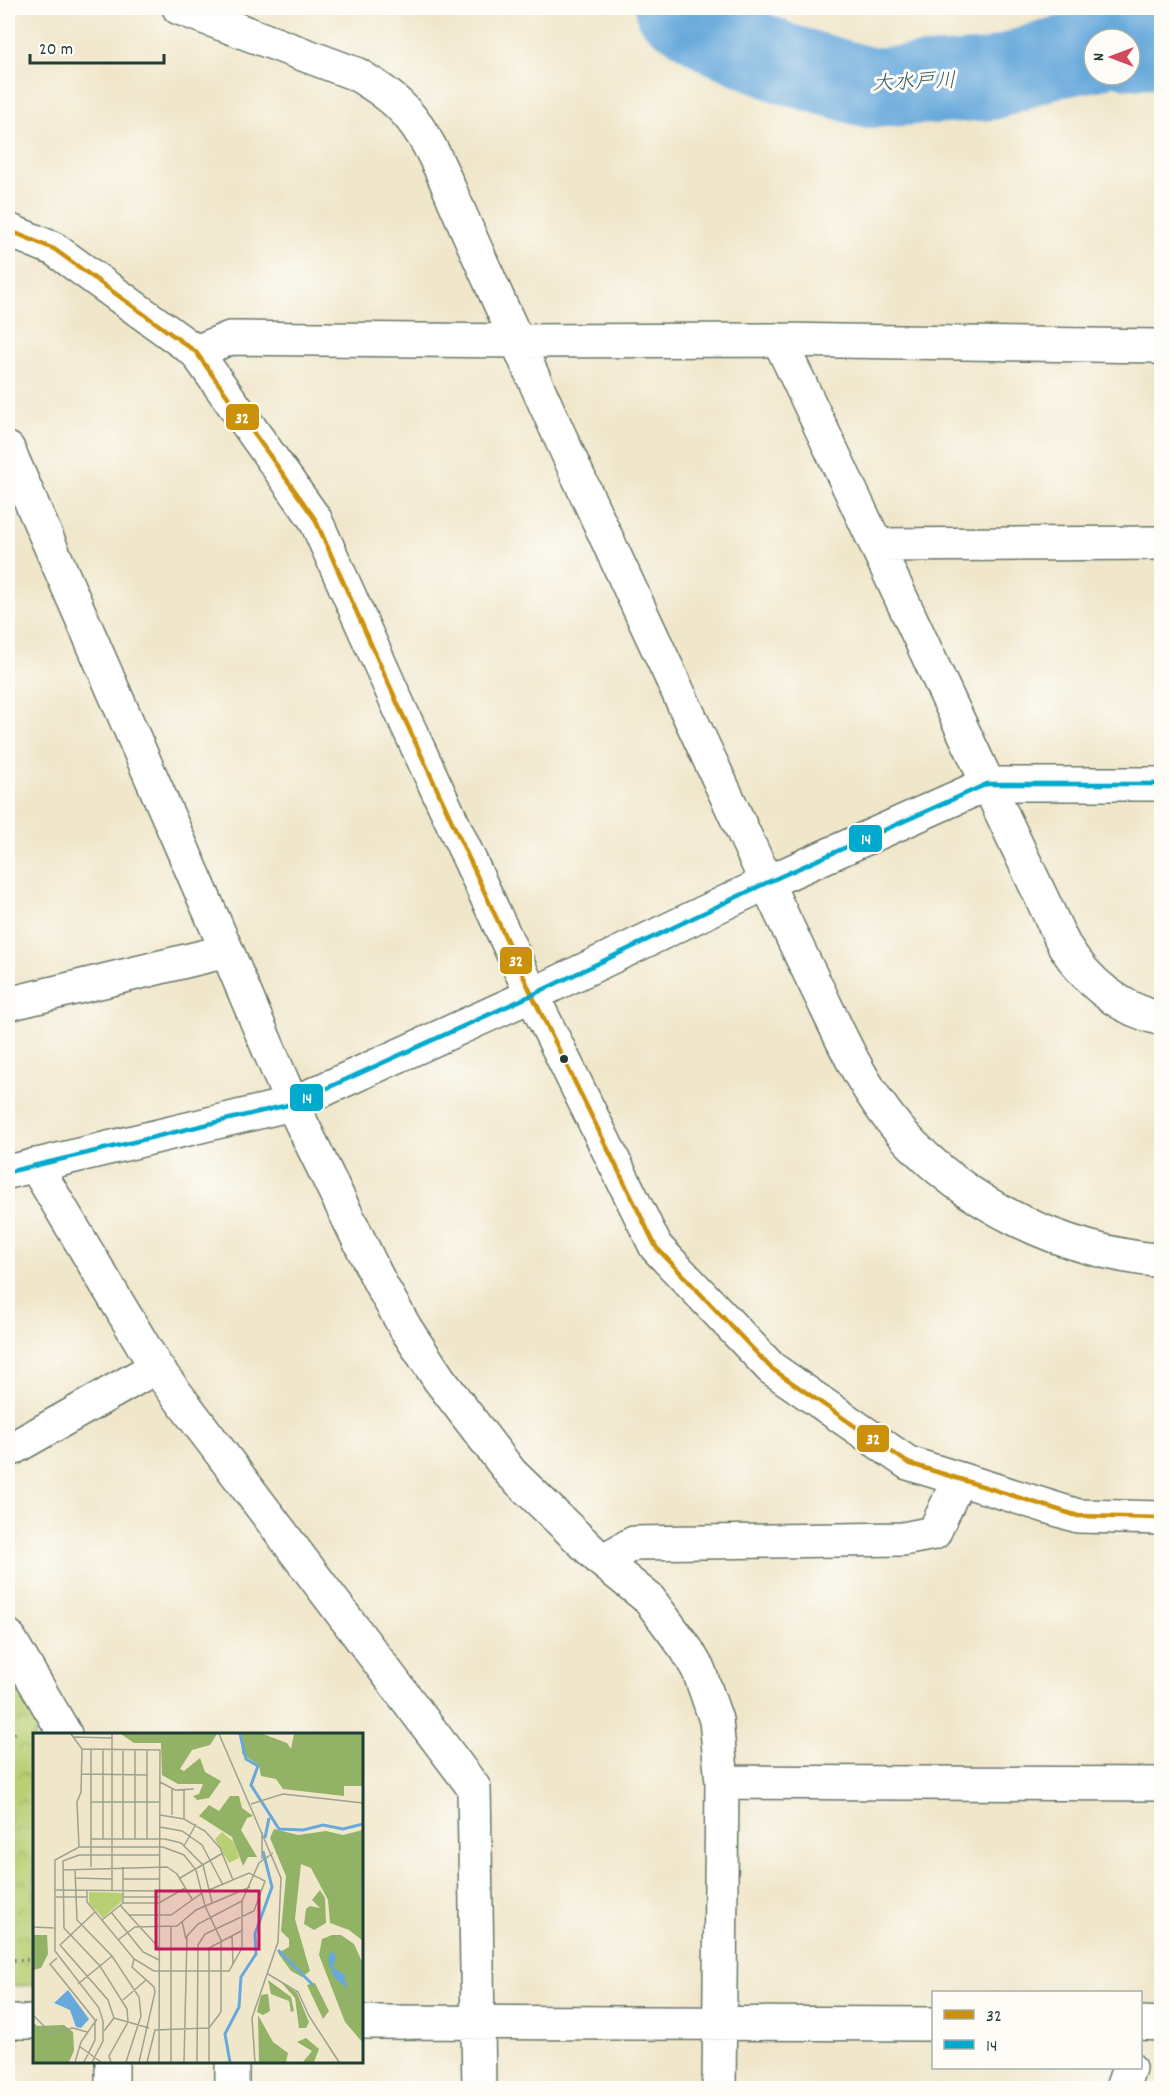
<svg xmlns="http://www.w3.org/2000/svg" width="1169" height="2096" font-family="Dekko,'Klee One',sans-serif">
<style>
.park{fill:url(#park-crowns);stroke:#6c8654;stroke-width:1.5}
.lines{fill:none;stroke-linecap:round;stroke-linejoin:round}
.stream{stroke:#67a9db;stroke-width:14}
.river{stroke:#67a9db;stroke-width:80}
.street-casing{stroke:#687868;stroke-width:36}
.secondary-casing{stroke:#687868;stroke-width:36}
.path{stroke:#687868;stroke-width:4;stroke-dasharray:1.5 4.5;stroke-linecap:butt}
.street{stroke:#fff;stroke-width:33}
.secondary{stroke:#fff;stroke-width:33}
.bus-1-casing{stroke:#fdfcf7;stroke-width:9}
.bus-2-casing{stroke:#fdfcf7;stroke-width:9}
.bus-1{stroke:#cc910a;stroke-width:4.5}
.bus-2{stroke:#00a9ce;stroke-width:4.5}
.bus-dot{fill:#1f3d34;stroke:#fdfcf7;stroke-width:2}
.labels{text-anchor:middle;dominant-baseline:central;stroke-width:6;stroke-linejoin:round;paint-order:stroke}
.water-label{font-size:21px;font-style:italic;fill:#355d66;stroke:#fdfcf7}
.inset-river{fill:none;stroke:#67a9db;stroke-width:3}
.inset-road{fill:none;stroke:#9ca28e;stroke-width:1.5}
.view{fill:#c2185b;fill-opacity:0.15;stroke:#c2185b;stroke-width:3}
.inset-edge{fill:none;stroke:#1f3d34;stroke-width:3}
.line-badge{stroke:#fdfcf7;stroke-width:2}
.badge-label{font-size:16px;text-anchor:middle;font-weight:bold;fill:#fff}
</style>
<defs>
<pattern id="park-crowns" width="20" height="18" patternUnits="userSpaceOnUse" patternTransform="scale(1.5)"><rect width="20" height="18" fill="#b8cf74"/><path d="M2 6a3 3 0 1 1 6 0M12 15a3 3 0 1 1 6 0" fill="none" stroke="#95a960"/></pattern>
</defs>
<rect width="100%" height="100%" fill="#fdfcf7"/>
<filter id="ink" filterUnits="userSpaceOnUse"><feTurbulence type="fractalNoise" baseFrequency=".0167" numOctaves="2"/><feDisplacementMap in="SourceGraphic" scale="12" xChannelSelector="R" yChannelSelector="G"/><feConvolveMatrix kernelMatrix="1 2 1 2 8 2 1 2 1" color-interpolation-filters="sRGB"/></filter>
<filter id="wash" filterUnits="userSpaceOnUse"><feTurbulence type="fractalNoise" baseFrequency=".008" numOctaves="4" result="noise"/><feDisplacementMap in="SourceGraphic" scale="24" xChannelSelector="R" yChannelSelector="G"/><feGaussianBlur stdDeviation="1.35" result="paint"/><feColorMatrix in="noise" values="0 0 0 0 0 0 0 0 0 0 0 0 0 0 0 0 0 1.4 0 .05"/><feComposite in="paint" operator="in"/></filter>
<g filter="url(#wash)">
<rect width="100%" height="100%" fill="#f0e6ca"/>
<path class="park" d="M 12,1676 L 47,1734 L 34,1734 L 34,1985 L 8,1986 L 8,1679 Z"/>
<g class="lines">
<path class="stream" d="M 1102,39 L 1109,8"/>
<path class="river" d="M 675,8 L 716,34 L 783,63 L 870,88 L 991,80 L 1049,59 L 1094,51
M 1130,49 L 1162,48"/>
</g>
</g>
<g filter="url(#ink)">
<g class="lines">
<g class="street-casing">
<path id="street" d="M 179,8 L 356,74 C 373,84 391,96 404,110 C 430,138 443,175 458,209 C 476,250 494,291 513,332 C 588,502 668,669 746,838 C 770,890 794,942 820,994 C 843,1042 864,1090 899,1130 C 966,1206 1062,1251 1162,1261
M 779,340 C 876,541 968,744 1064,945 C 1087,982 1118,1009 1162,1019
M 196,352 L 230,338 L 517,341 L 779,340 L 1156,346 L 1162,349
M 8,449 L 227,951 L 292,1104 L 380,1283 L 406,1329 L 439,1379 L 511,1473 L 602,1561 L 649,1599 L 687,1650 L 699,1671 L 716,1720 L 722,1782 L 719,2088
M 878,545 L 1162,543
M 532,995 L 766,883 L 987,784 L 1162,784
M 8,1004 L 227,951
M 35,1165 L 156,1367 L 474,1788 L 479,2088
M 8,1451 L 156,1367
M 602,1561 L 634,1543 L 903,1539 L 934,1533 L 959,1479
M 8,1636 L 65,1734
M 722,1782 L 1162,1784
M 8,2022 L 34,2022
M 362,2022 L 934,2024
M 1140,2023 L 1162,2024
M 112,2088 L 112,2062
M 232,2088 L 232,2062
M 1122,2088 L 1129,2068"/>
</g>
<g class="secondary-casing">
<path id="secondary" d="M 8,230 L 54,249 L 196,352 L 315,519 L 400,709 L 532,995 L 656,1247 L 771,1368 L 908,1463 L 1078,1516 L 1162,1518
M 8,1172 L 292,1104 L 532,995"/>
</g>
<path class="path" d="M 8,1734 L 17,1734
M 8,1960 L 34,1960"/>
<use href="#street" class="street"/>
<use href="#secondary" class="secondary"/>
<g class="bus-1-casing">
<path id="bus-1" d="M 8,230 L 54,249 L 196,352 L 315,519 L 400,709 L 532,995 L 656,1247 L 771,1368 L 908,1463 L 1078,1516 L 1162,1518"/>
</g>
<g class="bus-2-casing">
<path id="bus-2" d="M 8,1172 L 292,1104 L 532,995 L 766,883 L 987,784 L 1162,784"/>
</g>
<use href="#bus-1" class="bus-1"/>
<use href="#bus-2" class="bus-2"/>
</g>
</g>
<circle class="bus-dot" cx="564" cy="1059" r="5"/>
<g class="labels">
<g class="water-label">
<text transform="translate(914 84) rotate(-2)">大水戸川</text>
</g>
</g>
<g transform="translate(33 1733)">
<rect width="330" height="330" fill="#f0e6ca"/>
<path d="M 88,1 L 184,1 L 177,12 L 159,17 L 147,36 L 151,38 L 167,25 L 172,39 L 188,48 L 176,65 L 164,67 L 160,63 L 166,61 L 170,51 L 145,51 L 129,42 L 128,10 L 101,10 ZM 208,1 L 230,1 L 254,10 L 258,16 L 261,1 L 330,1 L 330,53 L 311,53 L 311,63 L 250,56 L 243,46 L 228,43 L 226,32 L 209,21 ZM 197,63 L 206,63 L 209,75 L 220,83 L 214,85 L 208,97 L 224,124 L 215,124 L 210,133 L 199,104 L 166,83 L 176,72 L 186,78 ZM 241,96 L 265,102 L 293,98 L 310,102 L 330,97 L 330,208 L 316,197 L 297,190 L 295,167 L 278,135 L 268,131 L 262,186 L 277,238 L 269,244 L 258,238 L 245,220 L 256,214 L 256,206 L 248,198 L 253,143 L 237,105 ZM 287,157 L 292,165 L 293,190 L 281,197 L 271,191 L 273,176 L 277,173 L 287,175 L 279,167 ZM 0,202 L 14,202 L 15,221 L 8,235 L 0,237 ZM 299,202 L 308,202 L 321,211 L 330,231 L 330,310 L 312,289 L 286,222 L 289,206 ZM 235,247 L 258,264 L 261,278 L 258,279 L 256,268 L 238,261 ZM 247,248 L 264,260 L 276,289 L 273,295 L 266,295 L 262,265 ZM 282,250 L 296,278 L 290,286 L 274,252 ZM 235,261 L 237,278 L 230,282 L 224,279 L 228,262 ZM 225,282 L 240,309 L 255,320 L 253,329 L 226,329 ZM 0,289 L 4,293 L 31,292 L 40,299 L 41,318 L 36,329 L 0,329 ZM 273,305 L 286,316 L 281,329 L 270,329 L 279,318 L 264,309 Z" fill="#92b266"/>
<path d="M 189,99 L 201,109 L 206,125 L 196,130 L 182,106 ZM 56,159 L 89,160 L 89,168 L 70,185 L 56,170 Z" fill="#b8cf74"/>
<path d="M 298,217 L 303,223 L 300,235 L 311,241 L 314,255 L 301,244 L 295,228 ZM 35,257 L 56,286 L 48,295 L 43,294 L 37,277 L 21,270 Z" fill="#67a9db"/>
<path class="inset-river" d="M 207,1 L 213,26 L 225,33 L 218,52 L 246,96 L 270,97 L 290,92 L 310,96 L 330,91M 232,105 L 236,85M 245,217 L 280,252M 197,329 L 192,301 L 206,274 L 208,244 L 223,221 L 222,201 L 239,154 L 230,118"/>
<path class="inset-road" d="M 38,1 L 49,16 L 48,59 L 44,69 L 46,114M 186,1 L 248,145 L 245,209 L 219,285 L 222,329M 41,4 L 79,5M 49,16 L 127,17 L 126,329M 48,41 L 114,42M 127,49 L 142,57 L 161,56M 139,56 L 139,82M 151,57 L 151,86M 58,69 L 126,69M 218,71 L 250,61 L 330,70M 127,82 L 151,86 L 172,98 L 187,115 L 200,147M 127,94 L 149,98 L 169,112 L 190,152M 229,99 L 229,126M 58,106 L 132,106 L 148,110 L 170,132 L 179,169M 70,106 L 70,16M 90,106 L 90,16M 102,106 L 102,17M 114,106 L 114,17M 151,113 L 163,91M 58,134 L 58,16M 30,137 L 134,134 L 144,141 L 159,166M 42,137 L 44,187 L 79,223 L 106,264 L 108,283 L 93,329M 42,145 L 79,146M 147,145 L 190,120M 90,146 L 126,146M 21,157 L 126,158M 54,157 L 54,169 L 101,226 L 121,238 L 196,238 L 209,215 L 209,168M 79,158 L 79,1M 23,164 L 54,164M 90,164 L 126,164M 90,170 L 126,170 L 152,155M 87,172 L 126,215M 78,179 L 110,219 L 126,227M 95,182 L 138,182 L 169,160M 69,187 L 90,170 L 90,134M 149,188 L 153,206M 0,194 L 21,195M 199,202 L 200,232M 85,207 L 102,194 L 144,193 L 163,177 L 217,154M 27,212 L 75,267 L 81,285 L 71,298M 27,212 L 62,179M 24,225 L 17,231 L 62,287 L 62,307 L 51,329M 101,226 L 99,234 L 121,254 L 122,259 L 106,329M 235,241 L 265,259 L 276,283 L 306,329M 45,251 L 79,223M 90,267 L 113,247M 0,282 L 18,300 L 40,295 L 54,299M 81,285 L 116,295M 46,313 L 68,329M 42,329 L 48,309 L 64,286M 59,329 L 70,308 L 70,288 L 66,275 L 22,218 L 22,127 L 46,114 L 130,114 L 151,122 L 163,137 L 172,173 L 188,207 L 188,279 L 176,295 L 122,297 L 114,329M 78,329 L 76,323 L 95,289 L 94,276 L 67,233 L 31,195 L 30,128 L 46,122 L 126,122M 138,329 L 138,194M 151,329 L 154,203 L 165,191 L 209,168 L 226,130 L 240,120M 164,329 L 165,212 L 172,201 L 221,178 L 232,148 L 216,140 L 176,157M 176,329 L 176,215 L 210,197"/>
<path class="view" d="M 123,158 L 226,158 L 226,216 L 123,216 Z"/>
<rect width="330" height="330" class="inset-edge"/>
</g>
<g class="line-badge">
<rect x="225" y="403" width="35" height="28" rx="6" fill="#cc910a"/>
<rect x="848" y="824" width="35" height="29" rx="6" fill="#00a9ce"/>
<rect x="499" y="946" width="34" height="29" rx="6" fill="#cc910a"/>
<rect x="289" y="1083" width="35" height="29" rx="6" fill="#00a9ce"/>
<rect x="856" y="1424" width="34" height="29" rx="6" fill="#cc910a"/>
</g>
<g class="badge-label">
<text x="242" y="423">32</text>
<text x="866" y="844">14</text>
<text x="516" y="966">32</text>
<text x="307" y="1103">14</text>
<text x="873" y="1444">32</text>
</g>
<rect width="1169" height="2096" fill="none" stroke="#fdfcf7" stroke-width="30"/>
<rect x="932" y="1991" width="210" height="78" fill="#fdfcf7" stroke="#a4b0a9" stroke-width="1.5"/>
<rect x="944" y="2010" width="30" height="9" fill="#cc910a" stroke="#a4b0a9" stroke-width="1.5"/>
<text x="986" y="2021" font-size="18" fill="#1f3d34">32</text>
<rect x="944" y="2040" width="30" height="9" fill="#00a9ce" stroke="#a4b0a9" stroke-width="1.5"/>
<text x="986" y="2051" font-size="18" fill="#1f3d34">14</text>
<g transform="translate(1112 57) rotate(270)"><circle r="28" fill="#fdfcf7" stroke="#a4b0a9" stroke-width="1.5"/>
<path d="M0-4.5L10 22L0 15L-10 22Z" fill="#d1495b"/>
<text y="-9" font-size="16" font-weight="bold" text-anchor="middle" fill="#1f3d34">N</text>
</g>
<path d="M30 54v9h134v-9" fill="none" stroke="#1f3d34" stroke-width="3"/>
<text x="39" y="54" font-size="18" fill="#1f3d34" stroke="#fdfcf7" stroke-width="4.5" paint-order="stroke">20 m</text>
</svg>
